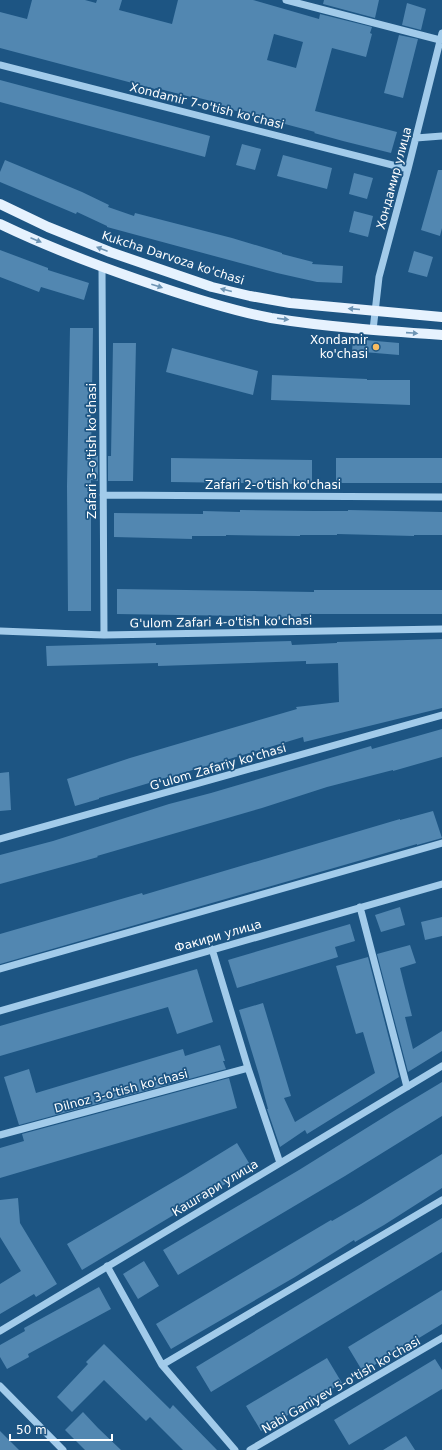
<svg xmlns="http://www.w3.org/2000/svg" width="442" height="1450" font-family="'DejaVu Sans',sans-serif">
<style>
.building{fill:#5287b1;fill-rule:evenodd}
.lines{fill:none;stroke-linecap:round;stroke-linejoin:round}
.minor{stroke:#a2cbea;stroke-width:7}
.major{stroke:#e6f2fe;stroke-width:10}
.oneway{fill:#6d94b4}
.poi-dot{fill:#fabc60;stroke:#1d5583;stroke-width:1.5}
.labels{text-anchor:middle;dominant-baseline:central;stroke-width:3.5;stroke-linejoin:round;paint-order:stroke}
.street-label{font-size:12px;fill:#fff;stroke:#1d5583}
.poi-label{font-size:12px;fill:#fff;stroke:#1d5583;text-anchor:end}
</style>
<rect width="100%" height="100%" fill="#1d5583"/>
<path class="building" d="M 32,0 L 85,0 L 96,3 L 97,0 L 122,0 L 119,10 L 172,24 L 178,0 L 253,0 L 319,19 L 320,14 L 372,27 L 370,33 L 372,34 L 366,57 L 332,48 L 315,111 L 397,132 L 391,153 L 343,141 L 314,133 L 315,132 L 218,106 L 219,103 L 191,96 L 191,97 L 156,88 L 155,89 L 0,48 L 0,12 L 27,19 ZM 274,34 L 303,42 L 296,68 L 267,60 Z
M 324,0 L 379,0 L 375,18 L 323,4 Z
M 407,3 L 426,9 L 421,30 L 402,25 Z
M 399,35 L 418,39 L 403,98 L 384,93 Z
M 0,80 L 210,136 L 205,157 L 0,102 Z
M 242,144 L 261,149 L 255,170 L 236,165 Z
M 283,155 L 332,168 L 327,189 L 277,176 Z
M 5,160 L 82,192 L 109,205 L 108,207 L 134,216 L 135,213 L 232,238 L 282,253 L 282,254 L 313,262 L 312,264 L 343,266 L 342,283 L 317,282 L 277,273 L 107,227 L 107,226 L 77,212 L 76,214 L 0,182 L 0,172 Z
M 438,170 L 442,170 L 442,228 L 440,236 L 421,230 Z
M 354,173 L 373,178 L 367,199 L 349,194 Z
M 354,211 L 373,216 L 368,237 L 349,232 Z
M 0,250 L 48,268 L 48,270 L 89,283 L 84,300 L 41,287 L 39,292 L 0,277 Z
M 414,251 L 433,257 L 427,277 L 408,272 Z
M 70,328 L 93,328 L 91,456 L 98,456 L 98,481 L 91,480 L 91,611 L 68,611 L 67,486 Z
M 353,339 L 399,343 L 399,355 L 352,351 Z
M 113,343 L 136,343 L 133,481 L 108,481 L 108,456 L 111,456 Z
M 172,348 L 258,371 L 253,395 L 166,372 Z
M 272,375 L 367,379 L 367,380 L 410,380 L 410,405 L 271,400 Z
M 171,458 L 312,460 L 312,484 L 171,482 Z
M 336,458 L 442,458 L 442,483 L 336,483 Z
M 240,510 L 314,511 L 348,511 L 348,510 L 442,512 L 442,535 L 414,535 L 414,536 L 337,534 L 337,535 L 300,535 L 300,536 L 226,535 L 226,536 L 192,536 L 192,539 L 114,537 L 114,513 L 203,514 L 203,511 L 240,512 Z
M 117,589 L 314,592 L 314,590 L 442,590 L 442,614 L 301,614 L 301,617 L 117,614 Z
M 442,639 L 442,708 L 304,742 L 303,737 L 99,798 L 99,799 L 75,806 L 67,779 L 130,758 L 297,709 L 296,707 L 339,702 L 338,663 L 306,664 L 306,661 L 158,666 L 158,663 L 47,666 L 46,646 L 156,643 L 156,645 L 291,641 L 292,645 L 337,643 L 337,642 Z
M 442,729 L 442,757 L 393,771 L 393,770 L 327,787 L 262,808 L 97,856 L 98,857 L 73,864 L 0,884 L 0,855 L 53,841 L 169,804 L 211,793 L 371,746 L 372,749 Z
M 9,772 L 11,810 L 0,811 L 0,773 Z
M 433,811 L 442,838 L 417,845 L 417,844 L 0,964 L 0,934 L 142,893 L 143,895 L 400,819 L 400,820 Z
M 400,907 L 405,925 L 381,932 L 375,915 Z
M 442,917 L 442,936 L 425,940 L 421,922 Z
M 350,924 L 355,941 L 335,947 L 338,957 L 237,988 L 228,960 Z
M 410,945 L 416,963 L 400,968 L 412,1016 L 405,1017 L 413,1049 L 442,1031 L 442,1051 L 408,1072 L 377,954 Z
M 368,957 L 399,1077 L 307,1134 L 305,1130 L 280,1147 L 267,1109 L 268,1109 L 259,1075 L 239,1010 L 263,1003 L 291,1096 L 284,1098 L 295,1122 L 375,1073 L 363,1032 L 356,1034 L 336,966 Z
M 197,969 L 213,1022 L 177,1034 L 168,1007 L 0,1056 L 0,1026 Z
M 220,1045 L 225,1061 L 223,1061 L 226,1069 L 19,1125 L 4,1077 L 29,1069 L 36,1093 L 183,1049 L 185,1056 Z
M 229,1078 L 237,1108 L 0,1178 L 0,1148 L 24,1141 L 22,1134 Z
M 442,1082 L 442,1116 L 345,1176 L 178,1275 L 163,1250 L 299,1170 L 397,1109 Z
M 237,1143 L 252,1168 L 82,1270 L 67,1244 L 185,1175 Z
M 442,1154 L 442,1188 L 384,1225 L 355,1242 L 354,1240 L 295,1277 L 171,1349 L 156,1324 L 331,1220 L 332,1221 L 361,1204 Z
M 18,1198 L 20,1223 L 57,1284 L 36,1297 L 34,1294 L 0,1314 L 0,1284 L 21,1271 L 0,1237 L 0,1200 Z
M 442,1218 L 442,1252 L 211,1392 L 196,1367 Z
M 144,1261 L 159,1286 L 138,1299 L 123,1274 Z
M 99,1287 L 111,1309 L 28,1354 L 29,1357 L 7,1369 L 0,1357 L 0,1345 L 25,1331 L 24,1328 Z
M 442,1290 L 442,1324 L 363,1372 L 348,1347 Z
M 104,1344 L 170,1409 L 173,1405 L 217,1450 L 183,1450 L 150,1417 L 146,1421 L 104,1380 L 72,1412 L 57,1397 L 88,1364 L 86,1362 Z
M 327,1358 L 342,1383 L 261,1431 L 246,1406 Z
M 435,1359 L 442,1370 L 442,1389 L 349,1445 L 334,1420 Z
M 83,1412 L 98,1428 L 121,1450 L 85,1450 L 65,1430 Z
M 0,1431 L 19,1450 L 0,1450 Z
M 406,1436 L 415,1450 L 383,1450 Z"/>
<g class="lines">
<path class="minor" d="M 286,0 L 440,40
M 0,65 L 408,169
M 416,138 L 442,136
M 102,267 L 104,635
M 373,330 L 379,277 L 408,169 L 442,33
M 103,495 L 442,497
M 0,631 L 104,635 L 442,629
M 0,839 L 442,715
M 360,907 L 407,1087
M 212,949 L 248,1068 L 280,1163
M 0,969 L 442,843
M 0,1011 L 442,884
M 0,1135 L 248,1068
M 107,1266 L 162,1365 L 235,1450
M 0,1331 L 442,1066
M 162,1365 L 442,1200
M 0,1386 L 63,1450
M 250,1450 L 442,1338"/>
<path class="major" d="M 0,204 L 48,227 L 110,252 L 212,287 L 250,296 L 290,303 L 442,317
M 0,224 C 52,249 106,269 160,287 C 196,299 233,311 271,318 C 327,327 385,331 442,335"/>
</g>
<defs><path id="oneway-solid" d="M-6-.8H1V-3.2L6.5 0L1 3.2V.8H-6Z"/></defs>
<g class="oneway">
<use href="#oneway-solid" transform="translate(36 240) rotate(23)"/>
<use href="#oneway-solid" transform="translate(102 249) rotate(-159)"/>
<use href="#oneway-solid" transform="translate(157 286) rotate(18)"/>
<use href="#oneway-solid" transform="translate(226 290) rotate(-166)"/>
<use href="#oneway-solid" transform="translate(354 309) rotate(-175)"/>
<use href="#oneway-solid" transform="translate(283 319) rotate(7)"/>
<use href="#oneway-solid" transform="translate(412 333) rotate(4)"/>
</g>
<circle class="poi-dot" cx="376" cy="347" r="4"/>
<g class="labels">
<g class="street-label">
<text transform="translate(207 106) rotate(14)">Xondamir 7-o'tish ko'chasi</text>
<text transform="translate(394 178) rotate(-75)">Хондамир улица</text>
<text transform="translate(173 258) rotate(18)">Kukcha Darvoza ko'chasi</text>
<text transform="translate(92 451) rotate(-90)">Zafari 3-o'tish ko'chasi</text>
<text x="273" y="485">Zafari 2-o'tish ko'chasi</text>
<text transform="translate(221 622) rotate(-1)">G'ulom Zafari 4-o'tish ko'chasi</text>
<text transform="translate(218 767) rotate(-16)">G'ulom Zafariy ko'chasi</text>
<text transform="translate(218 936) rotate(-16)">Факири улица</text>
<text transform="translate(121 1091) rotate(-15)">Dilnoz 3-o'tish ko'chasi</text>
<text transform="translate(215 1188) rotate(-31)">Кашгари улица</text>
<text transform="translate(341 1385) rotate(-30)">Nabi Ganiyev 5-o'tish ko'chasi</text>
</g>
<g class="poi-label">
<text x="368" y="340">Xondamir<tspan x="368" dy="14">ko'chasi</tspan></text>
</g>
</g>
<path d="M10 1434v6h102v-6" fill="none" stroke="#ffffff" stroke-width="2"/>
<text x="16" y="1434" font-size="12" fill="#ffffff" stroke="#1d5583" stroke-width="3" paint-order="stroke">50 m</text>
</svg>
